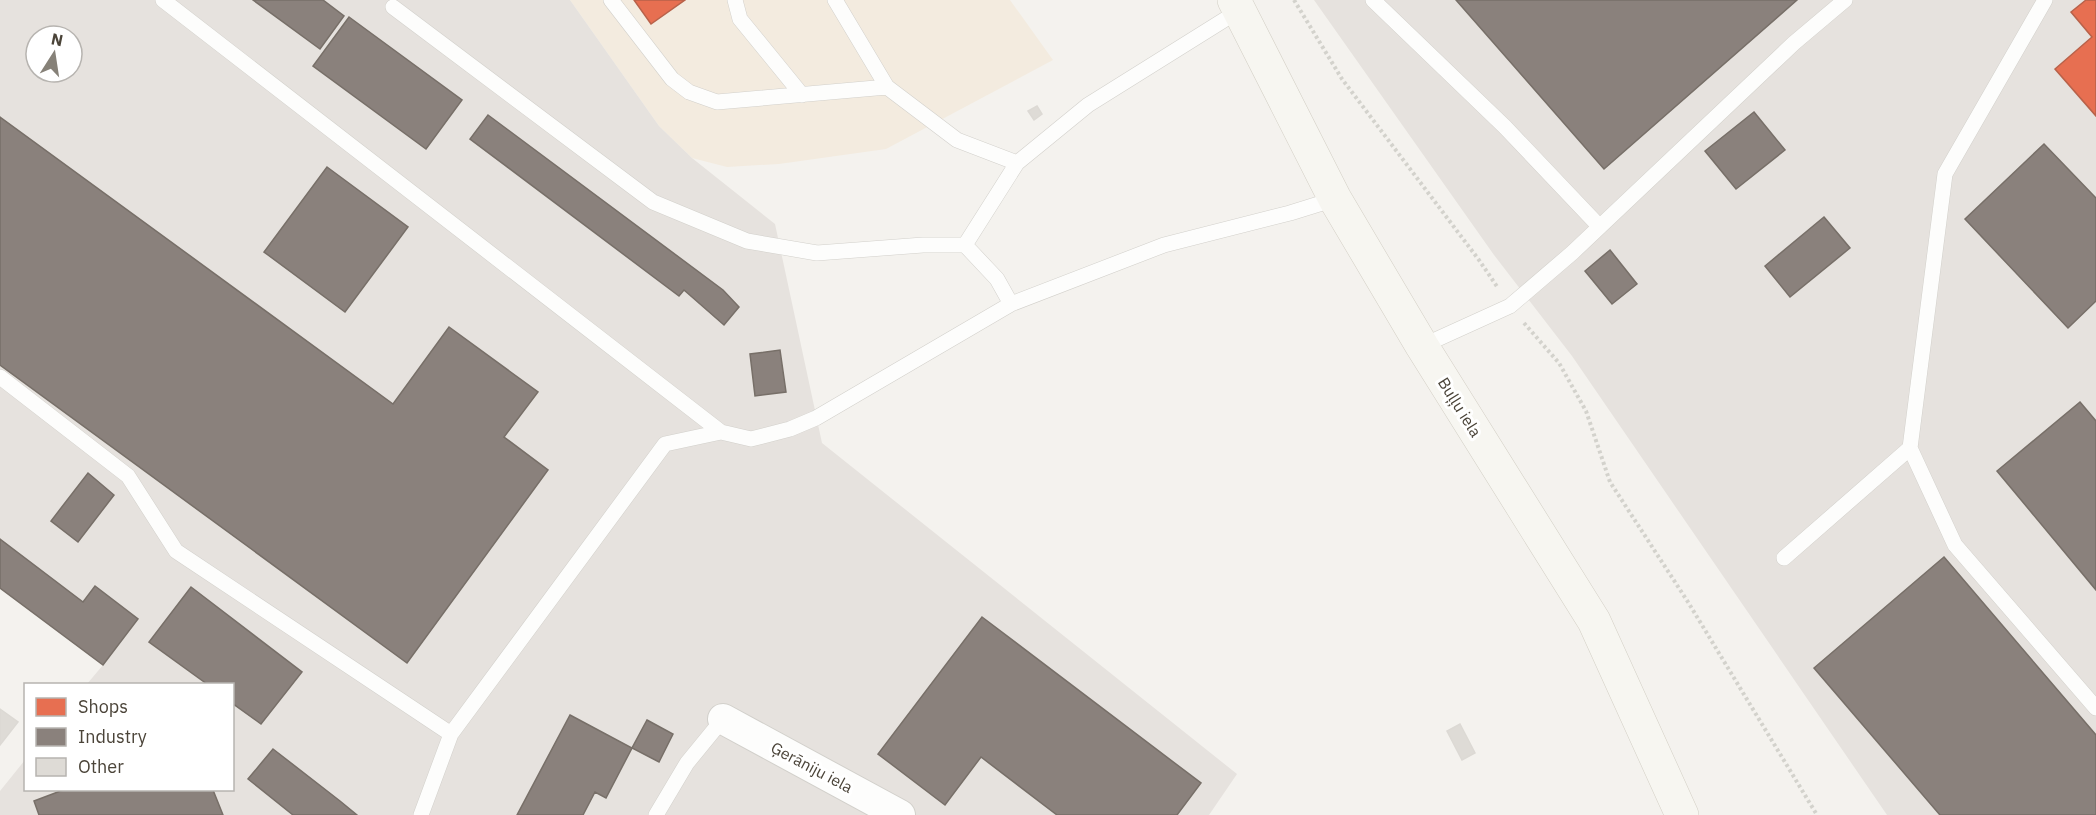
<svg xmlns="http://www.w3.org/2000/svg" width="2096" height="815" font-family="'IBM Plex Sans',sans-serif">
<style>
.commercial{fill:#f3ebdf}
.industrial{fill:#e6e2de;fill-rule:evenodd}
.shops{fill:#e76f51;stroke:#b8624a;stroke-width:1.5}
.industry{fill:#8a817c;stroke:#776f68;stroke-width:1.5}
.building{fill:#dedbd6;stroke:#dcd9d4;stroke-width:1.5}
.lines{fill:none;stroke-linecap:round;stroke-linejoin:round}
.lane-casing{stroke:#d2d0cb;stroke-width:16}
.street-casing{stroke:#d2d0cb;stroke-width:32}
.secondary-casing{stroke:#d3cfc5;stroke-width:34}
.path{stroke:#d3d2cc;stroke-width:4;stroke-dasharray:3 3;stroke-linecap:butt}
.lane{stroke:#fdfdfc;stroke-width:15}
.street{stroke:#fdfdfc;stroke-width:30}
.secondary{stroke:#f7f6f1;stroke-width:33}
.labels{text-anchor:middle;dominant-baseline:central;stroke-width:6;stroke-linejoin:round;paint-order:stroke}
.street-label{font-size:16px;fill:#4b4439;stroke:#fff}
</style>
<rect width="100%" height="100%" fill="#f4f2ee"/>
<path class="commercial" d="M 570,0 L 1010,0 L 1053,60 L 886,149 L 779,164 L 727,167 L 692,158 L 659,126 Z"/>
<path class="industrial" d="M 0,0 L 570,0 L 659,126 L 692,158 L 775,224 L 822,443 L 1237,774 L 1209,815 L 0,815 L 0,791 L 25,760 L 26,790 L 232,790 L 232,684 L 87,684 L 103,665 L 0,588 ZM 36,36 L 72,36 L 72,72 L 36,72 Z
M 1314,0 L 2096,0 L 2096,815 L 1887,815 L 1572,356 L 1494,255 Z"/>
<path class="shops" d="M 634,0 L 685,0 L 651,24 Z
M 2086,0 L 2096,0 L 2096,116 L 2055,69 L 2092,37 L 2071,12 Z"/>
<path class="industry" d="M 253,0 L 323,0 L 344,16 L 320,49 Z
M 1456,0 L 1797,0 L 1604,169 Z
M 349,17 L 462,100 L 426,149 L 313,66 Z
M 1754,112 L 1785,150 L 1736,189 L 1705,151 Z
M 488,115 L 723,290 L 739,307 L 724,325 L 684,290 L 679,296 L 470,139 Z
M 0,117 L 393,404 L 449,327 L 538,392 L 504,437 L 548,470 L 407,663 L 0,365 Z
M 2044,144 L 2096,198 L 2096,301 L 2068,328 L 1965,219 Z
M 327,167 L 408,227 L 345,312 L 264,252 Z
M 1824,217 L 1850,248 L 1790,297 L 1765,266 Z
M 1610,250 L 1637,284 L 1612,304 L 1585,271 Z
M 780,350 L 786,392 L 755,396 L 750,354 Z
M 2080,402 L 2096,421 L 2096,590 L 1997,471 Z
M 88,473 L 114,495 L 78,542 L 51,521 Z
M 0,539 L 83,602 L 95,586 L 138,619 L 103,665 L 0,588 Z
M 1944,557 L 2096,735 L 2096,815 L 1940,815 L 1814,668 Z
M 191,587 L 302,672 L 261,724 L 232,703 L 232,684 L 207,684 L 149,642 Z
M 982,617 L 1201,783 L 1177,815 L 1057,815 L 981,757 L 945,805 L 878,754 Z
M 570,715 L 632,748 L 606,798 L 595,792 L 583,815 L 517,815 Z
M 647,720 L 673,734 L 659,762 L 632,748 Z
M 273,749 L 340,801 L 357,815 L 293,815 L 248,779 Z
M 63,790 L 213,790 L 223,815 L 39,815 L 34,801 Z"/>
<path class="building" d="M 1037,106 L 1042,114 L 1034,120 L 1028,111 Z
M 0,709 L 18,722 L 0,745 Z
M 1460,724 L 1475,753 L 1462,760 L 1447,731 Z"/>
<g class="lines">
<g class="lane-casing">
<path id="lane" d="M 163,0 L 721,432 L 751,439 L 790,429 L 816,418 L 1011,304 L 1164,245 L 1290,213 L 1335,199
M 611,0 L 672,79 L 689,92 L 717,102 L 887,87
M 735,0 L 740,19 L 802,95
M 835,0 L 887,87 L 957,140 L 1017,163 L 1088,105 L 1240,10
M 1373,0 L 1505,127 L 1599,226
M 2045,0 L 1945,174 L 1910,448 L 1955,545 L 2096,708
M 393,7 L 653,202 L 747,241 L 817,253 L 923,245 L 965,245 L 997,279 L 1011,304
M 965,245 L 1017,163
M 1422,346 L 1510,306 L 1572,253 L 1794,43 L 1845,0
M 0,377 L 128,476 L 176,551 L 451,734 L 665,444 L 721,432
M 1784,558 L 1910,448
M 421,815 L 451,734
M 656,815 L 687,763 L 723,719"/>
</g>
<g class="street-casing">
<path id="street" d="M 723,719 L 900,815"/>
</g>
<g class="secondary-casing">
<path id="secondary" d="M 1234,0 L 1335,199 L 1422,346 L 1594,621 L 1682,815"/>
</g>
<path class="path" d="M 1294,0 L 1342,79 L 1479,260 L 1498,288
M 1524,323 L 1559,363 L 1586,411 L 1610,482 L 1688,602 L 1817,815"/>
<use href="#lane" class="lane"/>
<use href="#street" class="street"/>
<use href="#secondary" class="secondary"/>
</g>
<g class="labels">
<g class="street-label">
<text transform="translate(1460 407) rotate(58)">Buļļu iela</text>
<text transform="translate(812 767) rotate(28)">Ģerāniju iela</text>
</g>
</g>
<rect x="24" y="683" width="210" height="108" fill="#ffffff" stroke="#b7b4b0" stroke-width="1.5"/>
<rect x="36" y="698" width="30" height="18" fill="#e76f51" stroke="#b7b4b0" stroke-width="1.5"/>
<text x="78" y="713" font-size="18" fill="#4b4439">Shops</text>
<rect x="36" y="728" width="30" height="18" fill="#8a817c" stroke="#b7b4b0" stroke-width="1.5"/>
<text x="78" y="743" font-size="18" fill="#4b4439">Industry</text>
<rect x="36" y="758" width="30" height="18" fill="#dedbd6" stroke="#b7b4b0" stroke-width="1.5"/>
<text x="78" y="773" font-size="18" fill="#4b4439">Other</text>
<g transform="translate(54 54) rotate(12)"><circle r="28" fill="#ffffff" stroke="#b7b4b0" stroke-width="1.5"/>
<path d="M0-4.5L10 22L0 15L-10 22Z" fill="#868178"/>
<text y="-9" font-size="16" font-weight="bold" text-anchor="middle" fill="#4b4439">N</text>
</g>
</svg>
